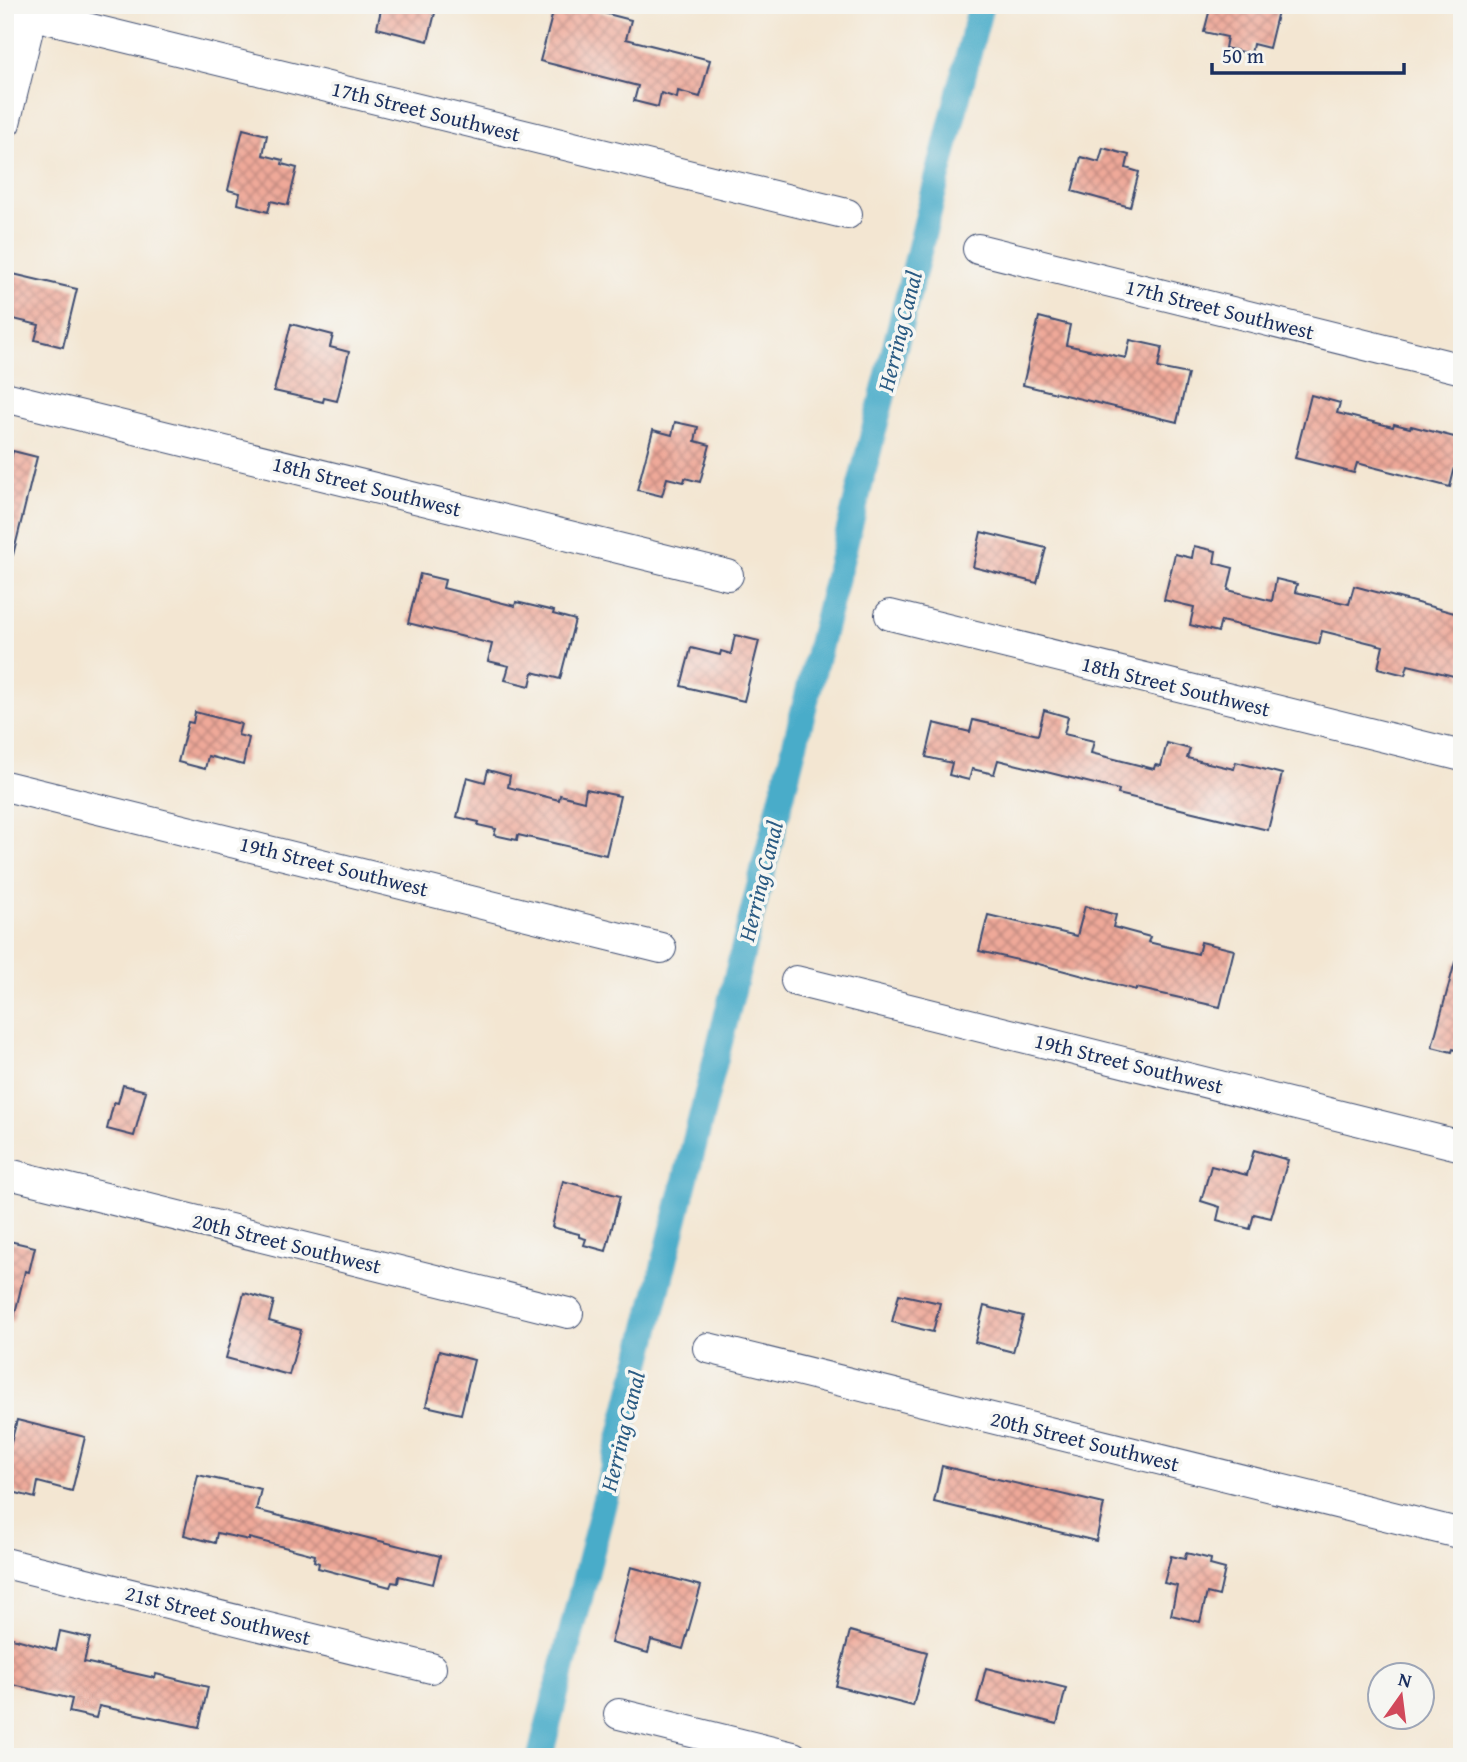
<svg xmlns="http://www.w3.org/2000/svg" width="1467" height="1762" font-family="'Gentium Book Plus',serif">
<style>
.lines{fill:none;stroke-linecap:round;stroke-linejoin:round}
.canal{stroke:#4aacc9;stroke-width:26}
.building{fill:url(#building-cross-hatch)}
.minor-casing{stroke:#3b4a6f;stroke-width:32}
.minor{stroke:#fff;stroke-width:30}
.labels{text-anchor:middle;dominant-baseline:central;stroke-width:7;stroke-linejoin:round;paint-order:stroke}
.street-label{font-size:21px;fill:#1b2f5e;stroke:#f6f6f2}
.water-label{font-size:23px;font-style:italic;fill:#2b5b83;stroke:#f6f6f2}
</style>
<defs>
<pattern id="building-cross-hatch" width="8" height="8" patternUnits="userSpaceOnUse" patternTransform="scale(1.75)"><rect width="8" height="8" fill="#efa999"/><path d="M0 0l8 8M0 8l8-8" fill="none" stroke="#c18a80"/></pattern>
</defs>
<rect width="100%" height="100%" fill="#f6f6f2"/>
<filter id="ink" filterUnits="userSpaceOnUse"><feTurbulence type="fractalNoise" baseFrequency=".0143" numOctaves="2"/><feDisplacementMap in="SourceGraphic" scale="14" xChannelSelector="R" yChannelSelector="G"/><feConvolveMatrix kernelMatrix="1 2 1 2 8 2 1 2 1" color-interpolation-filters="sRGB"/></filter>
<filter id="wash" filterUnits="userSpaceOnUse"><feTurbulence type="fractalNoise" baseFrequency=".00686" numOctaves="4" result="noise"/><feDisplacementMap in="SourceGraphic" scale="28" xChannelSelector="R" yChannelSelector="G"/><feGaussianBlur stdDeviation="1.57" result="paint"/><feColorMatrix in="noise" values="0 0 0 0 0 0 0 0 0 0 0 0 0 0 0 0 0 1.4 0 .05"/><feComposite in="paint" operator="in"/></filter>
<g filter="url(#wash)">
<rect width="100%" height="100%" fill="#f3e6d2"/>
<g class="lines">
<path class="canal" d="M 540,1757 L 981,5"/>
</g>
<g id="blocks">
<path class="building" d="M 382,5 L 437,5 L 428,41 L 377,28 Z
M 555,5 L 573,5 L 631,20 L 626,39 L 710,60 L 700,97 L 678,91 L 677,98 L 661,93 L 658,107 L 634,101 L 638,86 L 540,61 Z
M 1211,5 L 1252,5 L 1278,11 L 1269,48 L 1253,44 L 1251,54 L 1225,48 L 1227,37 L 1204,32 Z
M 243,129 L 267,135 L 263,155 L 283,160 L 282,164 L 297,168 L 288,205 L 271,201 L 268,212 L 238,204 L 240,193 L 228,190 Z
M 1103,148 L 1129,155 L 1126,168 L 1139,172 L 1130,207 L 1072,191 L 1081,157 L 1099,162 Z
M 13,274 L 77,289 L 63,347 L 35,340 L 39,325 L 5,317 L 5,307 Z
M 1039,317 L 1070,325 L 1066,345 L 1126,358 L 1130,340 L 1162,347 L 1158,368 L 1188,374 L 1177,422 L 1023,385 Z
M 291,324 L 333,335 L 330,347 L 349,352 L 337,401 L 324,398 L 323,402 L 274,391 Z
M 1311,395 L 1340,403 L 1337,413 L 1393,427 L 1394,424 L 1410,428 L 1411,426 L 1462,439 L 1450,487 L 1357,463 L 1354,473 L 1295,458 Z
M 675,422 L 698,427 L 695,441 L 710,445 L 700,482 L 685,478 L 684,482 L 667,478 L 662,496 L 637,490 L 653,430 L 672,435 Z
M 13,451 L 37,457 L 13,555 L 5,554 L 5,465 L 9,466 Z
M 981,532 L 1046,548 L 1037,583 L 973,567 Z
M 1194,546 L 1216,551 L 1214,563 L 1233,568 L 1228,590 L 1272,601 L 1276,579 L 1297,584 L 1295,592 L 1349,604 L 1354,586 L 1462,615 L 1462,678 L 1408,665 L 1405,675 L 1378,668 L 1383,646 L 1322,631 L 1319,644 L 1221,621 L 1218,632 L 1190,625 L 1194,607 L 1164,600 L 1175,554 L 1192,558 Z
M 420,574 L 445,580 L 443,588 L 515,606 L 516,602 L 554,611 L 553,614 L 575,620 L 560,679 L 533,672 L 530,686 L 505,680 L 509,666 L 488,661 L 492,644 L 408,623 Z
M 735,635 L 759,641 L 744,701 L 681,686 L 691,648 L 720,655 L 721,651 L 731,654 Z
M 1044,710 L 1068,717 L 1064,734 L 1094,741 L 1091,753 L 1154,769 L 1155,765 L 1161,766 L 1167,743 L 1190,749 L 1187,758 L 1234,769 L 1236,762 L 1282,774 L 1268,830 L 1118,794 L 1119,790 L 998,760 L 994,774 L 972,769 L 969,780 L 949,775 L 952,763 L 926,757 L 934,723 L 970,732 L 973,720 L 1038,735 Z
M 195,712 L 241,724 L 238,735 L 249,738 L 243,765 L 208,756 L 205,769 L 178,762 L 188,722 L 193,723 Z
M 488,770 L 510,776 L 508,787 L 559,800 L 560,795 L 584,801 L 586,789 L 620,796 L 606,855 L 518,835 L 517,840 L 494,835 L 496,829 L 478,825 L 479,822 L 457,817 L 467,777 L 485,782 Z
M 1085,906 L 1116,915 L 1113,927 L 1150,937 L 1148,942 L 1198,954 L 1201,942 L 1234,950 L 1220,1007 L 1136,988 L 1136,990 L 1035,963 L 1035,964 L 979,951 L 988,915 L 1077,936 Z
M 1455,962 L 1462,963 L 1462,1052 L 1453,1049 L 1452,1052 L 1432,1047 Z
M 123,1085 L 146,1091 L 134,1136 L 107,1129 L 114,1102 L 118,1103 Z
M 1254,1150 L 1288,1160 L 1271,1218 L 1254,1214 L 1250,1229 L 1217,1220 L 1220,1207 L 1201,1201 L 1211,1166 L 1247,1175 Z
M 563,1181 L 620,1196 L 606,1251 L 584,1245 L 586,1239 L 579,1237 L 579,1234 L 552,1227 Z
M 5,1240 L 35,1247 L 29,1272 L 25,1271 L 13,1322 L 5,1321 Z
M 244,1293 L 274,1301 L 269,1321 L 301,1330 L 289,1375 L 226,1358 Z
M 899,1294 L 940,1303 L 933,1332 L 892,1322 Z
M 984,1306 L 1023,1316 L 1013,1352 L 975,1342 Z
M 439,1351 L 474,1360 L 461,1414 L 426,1406 Z
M 17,1420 L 85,1437 L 72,1491 L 38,1482 L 35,1498 L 5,1490 L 5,1465 Z
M 942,1466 L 1104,1504 L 1096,1541 L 934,1502 Z
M 198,1475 L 261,1489 L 256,1510 L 440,1556 L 433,1584 L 399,1576 L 398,1583 L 392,1582 L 390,1587 L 318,1568 L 319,1563 L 314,1561 L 315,1555 L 249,1538 L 249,1540 L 217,1533 L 215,1543 L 184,1535 Z
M 1186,1553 L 1211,1559 L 1210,1565 L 1225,1569 L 1219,1596 L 1207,1593 L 1200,1622 L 1171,1615 L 1177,1586 L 1164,1583 L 1171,1556 L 1185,1559 Z
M 631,1567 L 701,1586 L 683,1649 L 651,1640 L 648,1653 L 611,1643 Z
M 60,1631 L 90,1638 L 84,1662 L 155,1678 L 156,1674 L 208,1687 L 199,1727 L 99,1706 L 96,1718 L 69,1712 L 72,1699 L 5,1683 L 5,1636 L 56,1650 Z
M 850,1631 L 927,1652 L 913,1706 L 836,1686 Z
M 986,1668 L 1066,1688 L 1057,1724 L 977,1703 Z"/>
</g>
</g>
<g filter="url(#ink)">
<use href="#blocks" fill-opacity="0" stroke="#3b4a6f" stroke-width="2"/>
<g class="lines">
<g class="minor-casing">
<path id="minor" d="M 5,8 L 847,214
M 5,123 L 34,5
M 978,249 L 1462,369
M 5,397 L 728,575
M 890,615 L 1462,756
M 5,786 L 661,948
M 796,981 L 1462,1146
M 5,1173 L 568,1313
M 708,1348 L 1462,1534
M 5,1563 L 431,1668
M 619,1714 L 793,1757"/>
</g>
<use href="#minor" class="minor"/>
</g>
</g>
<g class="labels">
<g class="street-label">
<text transform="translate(426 111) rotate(14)">17th Street Southwest</text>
<text transform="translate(1220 309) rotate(14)">17th Street Southwest</text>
<text transform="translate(367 486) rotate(14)">18th Street Southwest</text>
<text transform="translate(1176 686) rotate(14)">18th Street Southwest</text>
<text transform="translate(334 866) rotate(14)">19th Street Southwest</text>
<text transform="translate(1129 1063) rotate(14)">19th Street Southwest</text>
<text transform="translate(287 1243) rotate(14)">20th Street Southwest</text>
<text transform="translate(1085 1441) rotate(14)">20th Street Southwest</text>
<text transform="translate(218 1615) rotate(14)">21st Street Southwest</text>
</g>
<g class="water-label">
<text transform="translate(899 331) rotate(-76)">Herring Canal</text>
<text transform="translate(760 881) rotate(-76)">Herring Canal</text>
<text transform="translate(622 1431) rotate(-76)">Herring Canal</text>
</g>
</g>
<rect width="1467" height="1762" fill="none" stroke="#f6f6f2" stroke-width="28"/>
<g transform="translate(1401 1696) rotate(14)"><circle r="33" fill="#f6f6f2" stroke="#9ea6b7" stroke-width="2"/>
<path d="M0-5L12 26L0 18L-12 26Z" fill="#d1495b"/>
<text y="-10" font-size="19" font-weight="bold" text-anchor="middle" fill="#1b2f5e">N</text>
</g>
<path d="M1212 63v10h192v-10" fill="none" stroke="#1b2f5e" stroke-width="3.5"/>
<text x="1222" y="63" font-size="21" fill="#1b2f5e" stroke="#f6f6f2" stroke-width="5" paint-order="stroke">50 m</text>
</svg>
